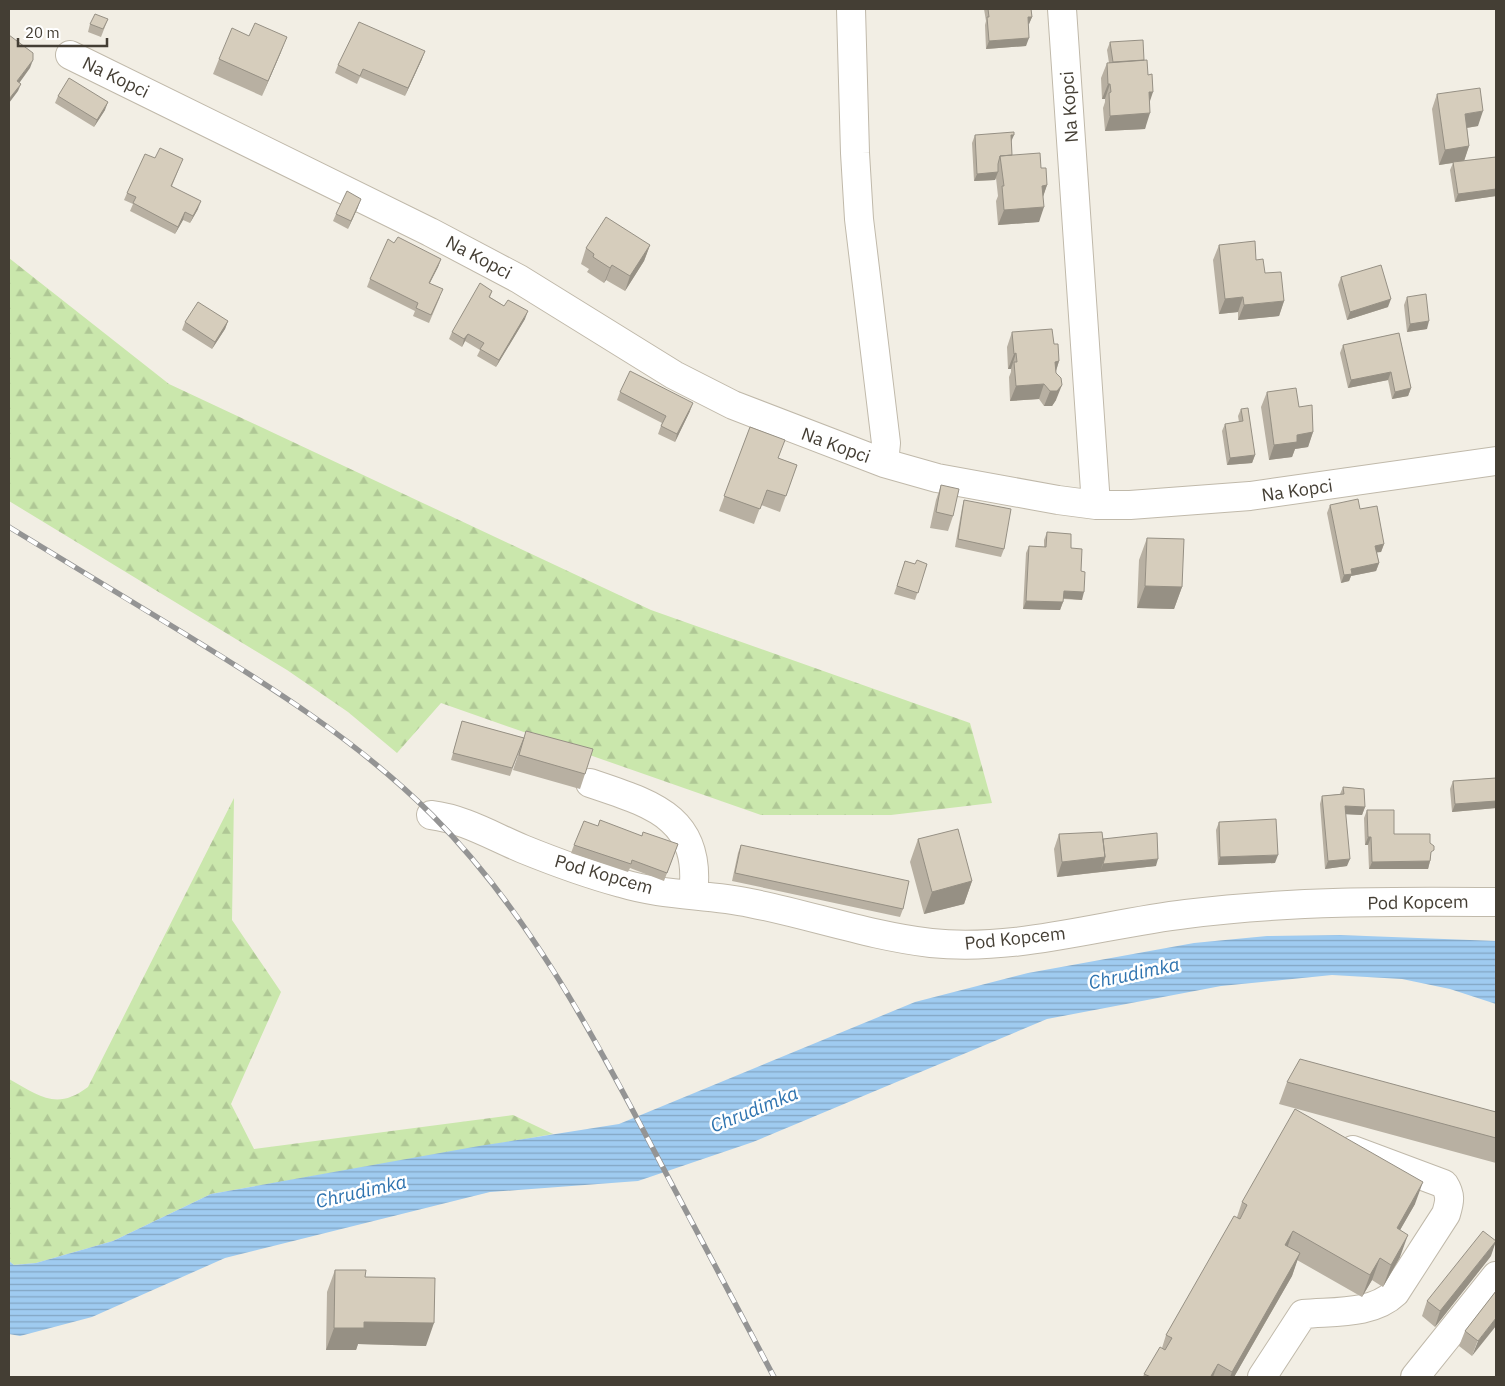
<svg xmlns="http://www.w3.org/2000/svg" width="1505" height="1386" font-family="'IBM Plex Sans',sans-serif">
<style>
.forest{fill:url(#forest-firs)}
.water{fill:url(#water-rules)}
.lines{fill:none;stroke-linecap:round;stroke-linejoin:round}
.minor-casing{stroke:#c0b9aa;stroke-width:30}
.minor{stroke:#fff;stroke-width:28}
.rail-casing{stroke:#949494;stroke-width:5.5}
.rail{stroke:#fff;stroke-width:4;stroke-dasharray:11;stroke-linecap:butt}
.wall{fill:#b8b0a2}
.shaded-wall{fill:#969084}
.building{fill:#d6cdbc;stroke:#969084}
.labels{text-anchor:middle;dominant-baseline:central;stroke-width:5;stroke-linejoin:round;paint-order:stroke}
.street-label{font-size:18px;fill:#443e34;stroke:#fff}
.water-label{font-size:19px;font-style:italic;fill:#2e73af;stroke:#fff}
</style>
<defs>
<pattern id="forest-firs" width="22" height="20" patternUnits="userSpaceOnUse" patternTransform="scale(1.25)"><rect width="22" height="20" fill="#cae7ac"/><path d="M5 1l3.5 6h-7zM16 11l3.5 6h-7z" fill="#afc795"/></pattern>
<pattern id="water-rules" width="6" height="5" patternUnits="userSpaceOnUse" patternTransform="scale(1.25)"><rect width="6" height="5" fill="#9fcbf0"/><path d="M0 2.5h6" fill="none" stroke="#83a6c3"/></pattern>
</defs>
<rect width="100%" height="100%" fill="#f2eee4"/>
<path class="forest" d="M 9,258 L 169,384 L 651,610 L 970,723 L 992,803 L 891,815 L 761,815 L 441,703 L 397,753 L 348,712 L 287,670 L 9,501 Z
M 234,798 L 232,920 L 281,992 L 231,1104 L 254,1149 L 513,1115 L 553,1134 L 211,1194 L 113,1241 L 36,1263 L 14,1265 L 9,1261 L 9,1079 C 40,1096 56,1111 88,1087 Z"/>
<path class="water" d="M 1340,935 L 1496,941 L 1496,1004 L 1450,989 L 1402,979 L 1332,975 L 1221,986 L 1047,1019 L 753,1142 L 638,1181 L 490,1192 L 225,1258 L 92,1317 L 20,1336 L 9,1334 L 9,1261 L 14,1265 L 36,1263 L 113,1241 L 211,1194 L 479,1146 L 619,1124 L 915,1002 L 1028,973 L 1194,943 L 1267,936 Z"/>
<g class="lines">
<g class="minor-casing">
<path id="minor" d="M 851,9 L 855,153 L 859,219 L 886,443 L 884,463
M 1062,9 L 1096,505
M 70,55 L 430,232 L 519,279 L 674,375 L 733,405 L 884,463 L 937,478 L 1058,500 L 1096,505 L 1130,505 L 1250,496 L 1496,461
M 590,783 C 652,804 703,817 693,895
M 431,815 C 464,819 492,836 523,849 C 555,862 588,874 621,883 C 663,896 708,894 750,903 C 811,915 870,936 931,943 C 1016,952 1102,924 1186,914 C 1288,901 1393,901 1496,902
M 1262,1377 L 1303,1314 C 1333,1311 1372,1315 1395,1293 L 1446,1214 C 1450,1201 1451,1195 1444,1184 L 1353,1150
M 1415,1377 L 1496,1276"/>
</g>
<use href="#minor" class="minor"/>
<g class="rail-casing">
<path id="rail" d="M 9,527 C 68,563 127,599 185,634 C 273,688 359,742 432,815 C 525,908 589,1027 650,1143 C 691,1221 733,1299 774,1377"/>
</g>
<use href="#rail" class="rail"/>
</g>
<path class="wall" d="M 984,9 L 1031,9 L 1032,17 L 1029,24 L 1028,24 L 1026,46 L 986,49 L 985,25 L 986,21 Z
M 108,19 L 101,37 L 88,32 L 90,24 Z
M 249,36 L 281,52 L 262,96 L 213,74 L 219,59 Z
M 1110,42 L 1144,60 L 1150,102 L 1145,129 L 1105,131 L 1103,108 L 1105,102 L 1105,99 L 1102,99 L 1101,78 L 1107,63 L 1109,63 L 1107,50 Z
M 422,59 L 405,96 L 360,77 L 357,84 L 335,73 L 338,65 Z
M 1437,94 L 1478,126 L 1467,128 L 1469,146 L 1464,161 L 1496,157 L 1496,198 L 1496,196 L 1455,202 L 1450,170 L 1453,163 L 1439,165 L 1432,109 Z
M 58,96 L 105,110 L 94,127 L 55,103 Z
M 975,135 L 1011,143 L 1012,155 L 1041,168 L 1047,185 L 1043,196 L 1039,222 L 998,225 L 996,201 L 998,196 L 996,178 L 995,180 L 974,181 L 972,143 Z
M 155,158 L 180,166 L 172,186 L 198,209 L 190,223 L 183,220 L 175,234 L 130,211 L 133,204 L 124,200 L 127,193 Z
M 358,207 L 348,229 L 333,221 L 336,214 Z
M 394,243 L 441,259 L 438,267 L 430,283 L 440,297 L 429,323 L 413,316 L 415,311 L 367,287 L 370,279 Z
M 650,245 L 644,261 L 625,291 L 606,280 L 604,283 L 587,272 L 589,269 L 581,264 L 586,248 Z
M 1219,245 L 1256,260 L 1265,273 L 1284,301 L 1279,316 L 1238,320 L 1238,312 L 1219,314 L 1213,260 Z
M 1341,277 L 1388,307 L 1347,320 L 1338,285 Z
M 492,291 L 490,297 L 525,319 L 496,367 L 477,356 L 480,350 L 465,341 L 462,347 L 449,339 L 452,332 Z
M 1407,297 L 1427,329 L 1407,332 L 1404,305 Z
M 228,321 L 225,329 L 212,349 L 182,330 L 185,322 Z
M 1012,332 L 1054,344 L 1059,361 L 1056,371 L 1056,400 L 1052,406 L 1044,406 L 1039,399 L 1010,401 L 1009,377 L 1011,372 L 1011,369 L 1008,369 L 1007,347 Z
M 1399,333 L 1411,388 L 1408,396 L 1392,399 L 1388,380 L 1348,388 L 1340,353 L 1343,345 Z
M 620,392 L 690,411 L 675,442 L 658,434 L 662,423 L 617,400 Z
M 1267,392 L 1299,407 L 1313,432 L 1308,447 L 1295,449 L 1292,457 L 1269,460 L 1261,407 Z
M 1241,409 L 1255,455 L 1252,463 L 1227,465 L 1222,431 L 1225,424 L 1239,422 L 1238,416 Z
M 750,427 L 778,458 L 797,465 L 780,512 L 761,505 L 754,524 L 719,511 Z
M 941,485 L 953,516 L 948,531 L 930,528 L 936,500 Z
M 964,500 L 1004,549 L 1001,557 L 955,547 L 962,508 Z
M 1330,505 L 1360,509 L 1384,544 L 1381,552 L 1377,552 L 1379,563 L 1376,571 L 1351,576 L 1349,581 L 1341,583 L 1327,513 Z
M 1047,532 L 1071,548 L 1081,571 L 1082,600 L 1063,599 L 1063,602 L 1060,610 L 1023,609 L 1026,553 L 1029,546 L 1044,547 L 1044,540 Z
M 1147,538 L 1182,587 L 1174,609 L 1137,608 L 1139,560 Z
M 905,561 L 915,564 L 927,564 L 915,600 L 894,594 Z
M 462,721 L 524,738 L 526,731 L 585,774 L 580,789 L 513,770 L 521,746 L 510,776 L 451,760 Z
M 1496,778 L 1496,808 L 1452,812 L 1450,789 L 1453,781 Z
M 1343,787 L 1365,807 L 1362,815 L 1345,814 L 1347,866 L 1325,869 L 1320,804 L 1322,796 L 1340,794 Z
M 1367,810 L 1394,834 L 1430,843 L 1431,857 L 1428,869 L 1369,869 L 1368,845 L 1365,845 L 1364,818 Z
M 1219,822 L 1275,863 L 1218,865 L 1216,830 Z
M 598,826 L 678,844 L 664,881 L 630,868 L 628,872 L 571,853 L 574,845 Z
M 1059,834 L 1103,839 L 1156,866 L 1057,877 L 1054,849 Z
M 918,839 L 972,881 L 964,904 L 924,914 L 910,862 Z
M 741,845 L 903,909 L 900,917 L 732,881 L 738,853 Z
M 1287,1082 L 1496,1112 L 1496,1163 L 1279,1104 Z
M 1242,1202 L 1415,1204 L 1400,1230 L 1400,1257 L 1383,1287 L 1372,1280 L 1362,1297 L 1297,1260 L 1292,1276 L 1234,1377 L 1143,1377 L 1144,1374 L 1162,1348 L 1166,1335 L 1237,1217 Z
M 1491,1256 L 1435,1327 L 1422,1316 L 1427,1301 Z
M 335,1270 L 365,1277 L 426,1346 L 358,1344 L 356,1350 L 326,1350 L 327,1292 Z
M 1496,1291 L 1472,1356 L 1459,1346 L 1465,1331 Z"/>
<path class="shaded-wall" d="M 1028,17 L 1032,17 L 1029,24 L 1025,25 Z
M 287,37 L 281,52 L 262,96 L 268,81 Z
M 1029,38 L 1026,46 L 986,49 L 989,41 Z
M 425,51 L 422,59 L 405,96 L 408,88 Z
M 33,60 L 30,68 L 15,89 L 17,81 Z
M 21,84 L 18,91 L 9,103 L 9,99 Z
M 1108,84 L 1110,84 L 1105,99 L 1102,99 Z
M 1149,92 L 1153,92 L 1148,107 Z
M 108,102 L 105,110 L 94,127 L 97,120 Z
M 1483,111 L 1478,126 L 1459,129 L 1465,114 Z
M 1150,113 L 1145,129 L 1105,131 L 1110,116 Z
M 1011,135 L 1014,135 L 1011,142 Z
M 1469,146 L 1464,161 L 1439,165 L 1445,150 Z
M 998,172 L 995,180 L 974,181 L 977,174 Z
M 1047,185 L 1042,200 L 1042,186 Z
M 1496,189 L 1496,196 L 1455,202 L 1458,194 Z
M 361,199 L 358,207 L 348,229 L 351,221 Z
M 201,201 L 198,209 L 190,223 L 193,216 Z
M 1044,207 L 1039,222 L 998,225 L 1004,210 Z
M 185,212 L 183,220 L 175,234 L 178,227 Z
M 650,245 L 644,261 L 625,291 L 630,276 Z
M 441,259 L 438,267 L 426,290 L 429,283 Z
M 612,265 L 606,280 L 604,283 L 610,268 Z
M 1243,297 L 1238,312 L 1219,314 L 1225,299 Z
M 1391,299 L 1388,307 L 1347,320 L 1350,312 Z
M 1284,301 L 1279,316 L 1238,320 L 1244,305 Z
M 528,311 L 525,319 L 496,367 L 499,360 Z
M 228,321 L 225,329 L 212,349 L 215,342 Z
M 1429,321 L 1427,329 L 1407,332 L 1410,324 Z
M 468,334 L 465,341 L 462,347 L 464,339 Z
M 1016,353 L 1011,369 L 1008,369 L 1014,354 Z
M 1059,361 L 1054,377 L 1055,362 Z
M 1391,372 L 1388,380 L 1348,388 L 1351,380 Z
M 1044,384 L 1039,399 L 1010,401 L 1016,386 Z
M 1062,385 L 1056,400 L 1052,406 L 1044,406 L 1050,391 Z
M 1411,388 L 1408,396 L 1392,399 L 1395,392 Z
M 693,403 L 690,411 L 675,442 L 677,434 Z
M 1313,432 L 1308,447 L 1295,449 L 1292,457 L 1269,460 L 1274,445 L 1297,435 Z
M 1255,455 L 1252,463 L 1227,465 L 1230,458 Z
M 1384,544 L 1381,552 L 1373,553 L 1375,546 Z
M 1379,563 L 1376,571 L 1351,576 L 1349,581 L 1341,583 L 1344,575 L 1351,569 Z
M 1145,586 L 1182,587 L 1174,609 L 1137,608 Z
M 1064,591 L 1084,592 L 1082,600 L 1061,598 Z
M 1026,601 L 1063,602 L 1060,610 L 1023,609 Z
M 1496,801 L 1496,808 L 1452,812 L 1455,804 Z
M 1345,806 L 1365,807 L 1362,815 L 1342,814 Z
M 1368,837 L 1371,837 L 1368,845 L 1365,845 Z
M 1278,855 L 1275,863 L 1218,865 L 1220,857 Z
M 1105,857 L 1100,872 L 1057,877 L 1062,862 Z
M 1158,859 L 1156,866 L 1100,872 L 1103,864 Z
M 1350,859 L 1347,866 L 1325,869 L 1328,861 Z
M 1430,861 L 1428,869 L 1369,869 L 1372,862 Z
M 972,881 L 964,904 L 924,914 L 932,892 Z
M 1423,1182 L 1415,1204 L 1388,1251 L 1397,1228 Z
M 1293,1231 L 1285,1254 L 1285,1245 Z
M 1408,1235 L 1400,1257 L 1383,1287 L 1391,1265 Z
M 1496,1241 L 1491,1256 L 1435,1327 L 1440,1311 Z
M 1300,1253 L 1292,1276 L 1234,1377 L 1230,1377 L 1232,1372 Z
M 1380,1258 L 1372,1280 L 1362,1297 L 1370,1275 Z
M 1496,1318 L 1496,1326 L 1472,1356 L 1478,1341 Z
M 364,1322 L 434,1323 L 426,1346 L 358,1344 L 356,1350 L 326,1350 L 334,1328 Z
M 1218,1364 L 1213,1377 L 1210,1377 Z"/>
<path class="building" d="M 988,9 L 1031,9 L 1032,17 L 1028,17 L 1029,38 L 989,41 L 987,17 L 989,17 Z
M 95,14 L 108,19 L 103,29 L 90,24 Z
M 359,22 L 425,51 L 408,88 L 363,69 L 360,76 L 338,65 Z
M 255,23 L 287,37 L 268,81 L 219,59 L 232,28 L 249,36 Z
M 9,35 L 33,53 L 33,60 L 17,81 L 21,84 L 9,99 Z
M 1143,40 L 1144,60 L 1113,62 L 1110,42 Z
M 1147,60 L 1148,75 L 1152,74 L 1153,92 L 1149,92 L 1150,113 L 1110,116 L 1109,93 L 1111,92 L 1110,84 L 1108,84 L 1107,63 Z
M 69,78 L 108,102 L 97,120 L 58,96 Z
M 1480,88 L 1483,111 L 1465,114 L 1469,146 L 1445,150 L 1437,94 Z
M 1014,132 L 1014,135 L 1011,135 L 1012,155 L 1000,156 L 998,164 L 998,172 L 977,174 L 975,135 Z
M 160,148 L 183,159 L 171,186 L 201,201 L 193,216 L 185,212 L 178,227 L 133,203 L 136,197 L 127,193 L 145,154 L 155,158 Z
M 1040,153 L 1041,168 L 1046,168 L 1047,185 L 1042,186 L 1044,207 L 1004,210 L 1002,186 L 1004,186 L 1000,156 Z
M 1496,157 L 1496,189 L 1458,194 L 1453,162 Z
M 347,191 L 361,199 L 351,221 L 336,214 Z
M 606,217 L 650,245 L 630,276 L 612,265 L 610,268 L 593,257 L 594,254 L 586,248 Z
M 398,237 L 441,259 L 429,283 L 443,289 L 431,315 L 416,308 L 418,303 L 370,279 L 388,239 L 394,243 Z
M 1255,241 L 1256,260 L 1263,259 L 1265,273 L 1281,272 L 1284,301 L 1244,305 L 1243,297 L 1225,299 L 1219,245 Z
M 1381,265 L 1391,299 L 1350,312 L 1341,277 Z
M 480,283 L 492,291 L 489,297 L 504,306 L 508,300 L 528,311 L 499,360 L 480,349 L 484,343 L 468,334 L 464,339 L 452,332 Z
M 1426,294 L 1429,321 L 1410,324 L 1407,297 Z
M 198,302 L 228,321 L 215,342 L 185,322 Z
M 1052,329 L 1054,344 L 1058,344 L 1059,361 L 1055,362 L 1056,373 L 1061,378 L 1062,385 L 1057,391 L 1050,391 L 1044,384 L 1016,386 L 1014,362 L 1017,362 L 1016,353 L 1014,354 L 1012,332 Z
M 1399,333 L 1411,388 L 1395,392 L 1391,372 L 1351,380 L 1343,345 Z
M 630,371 L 693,403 L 677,434 L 661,426 L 666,416 L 620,392 Z
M 1296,388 L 1299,407 L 1312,405 L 1313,432 L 1297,435 L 1297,442 L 1274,445 L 1267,392 Z
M 1248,408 L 1255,455 L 1230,458 L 1225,424 L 1243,421 L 1241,409 Z
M 750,427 L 785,440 L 778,458 L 797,465 L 786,496 L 767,490 L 760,509 L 724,496 Z
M 941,485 L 959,489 L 953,516 L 936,512 Z
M 1358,499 L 1360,509 L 1377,506 L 1384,544 L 1375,546 L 1379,563 L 1351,569 L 1352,574 L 1344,575 L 1330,505 Z
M 964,500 L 1011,509 L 1004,549 L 958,539 Z
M 1047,532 L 1071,534 L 1071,548 L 1082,549 L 1081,571 L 1085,572 L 1084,592 L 1064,591 L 1063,602 L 1026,601 L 1029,546 L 1046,547 Z
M 1147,538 L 1184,539 L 1182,587 L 1145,586 Z
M 917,560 L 927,564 L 918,593 L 897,586 L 905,561 L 915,564 Z
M 462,721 L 524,738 L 512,768 L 453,753 Z
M 526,731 L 593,749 L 585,774 L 519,755 Z
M 1496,778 L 1496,801 L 1455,804 L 1453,781 Z
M 1343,787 L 1364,789 L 1365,807 L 1345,806 L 1350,859 L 1328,861 L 1322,796 L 1344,794 Z
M 1367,810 L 1394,810 L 1394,834 L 1430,834 L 1430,843 L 1434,846 L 1434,850 L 1431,852 L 1430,861 L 1372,862 L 1371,837 L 1368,837 Z
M 1276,819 L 1278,855 L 1220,857 L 1219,822 Z
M 600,820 L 642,836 L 643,832 L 678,844 L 667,873 L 632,860 L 631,864 L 574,845 L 584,821 L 598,826 Z
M 958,829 L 972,881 L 932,892 L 918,839 Z
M 1102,832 L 1105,857 L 1062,862 L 1059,834 Z
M 1157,833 L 1158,859 L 1103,864 L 1105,857 L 1103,839 Z
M 741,845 L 909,881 L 903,909 L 735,873 Z
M 1300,1059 L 1496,1112 L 1496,1138 L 1287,1082 Z
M 1295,1109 L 1423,1182 L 1397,1228 L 1408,1235 L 1391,1265 L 1380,1258 L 1370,1275 L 1293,1231 L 1285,1245 L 1300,1253 L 1232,1372 L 1218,1364 L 1211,1376 L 1213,1377 L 1151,1377 L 1144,1374 L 1160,1347 L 1165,1350 L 1172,1338 L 1166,1335 L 1234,1216 L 1240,1219 L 1247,1205 L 1242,1202 Z
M 1483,1231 L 1496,1241 L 1440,1311 L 1427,1301 Z
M 335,1270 L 366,1270 L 365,1277 L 435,1278 L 434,1323 L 364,1322 L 364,1328 L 334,1328 Z
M 1496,1291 L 1496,1318 L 1478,1341 L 1465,1331 Z"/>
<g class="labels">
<g class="street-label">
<text transform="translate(116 77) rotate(26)">Na Kopci</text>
<text transform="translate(1069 107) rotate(-94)">Na Kopci</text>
<text transform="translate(479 257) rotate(28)">Na Kopci</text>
<text transform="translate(836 445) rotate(20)">Na Kopci</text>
<text transform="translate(1297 490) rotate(-8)">Na Kopci</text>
<text transform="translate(604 874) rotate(16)">Pod Kopcem</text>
<text transform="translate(1418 902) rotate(-1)">Pod Kopcem</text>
<text transform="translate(1015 938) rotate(-6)">Pod Kopcem</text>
</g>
<g class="water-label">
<text transform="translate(1134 973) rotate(-12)">Chrudimka</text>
<text transform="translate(754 1109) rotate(-22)">Chrudimka</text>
<text transform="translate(361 1191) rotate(-13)">Chrudimka</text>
</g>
</g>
<rect width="1505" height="1386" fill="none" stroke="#443e34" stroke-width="20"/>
<path d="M18 38v8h89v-8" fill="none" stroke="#443e34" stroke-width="2.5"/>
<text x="25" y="38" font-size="15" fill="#443e34" stroke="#ffffff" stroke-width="4" paint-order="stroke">20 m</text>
</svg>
